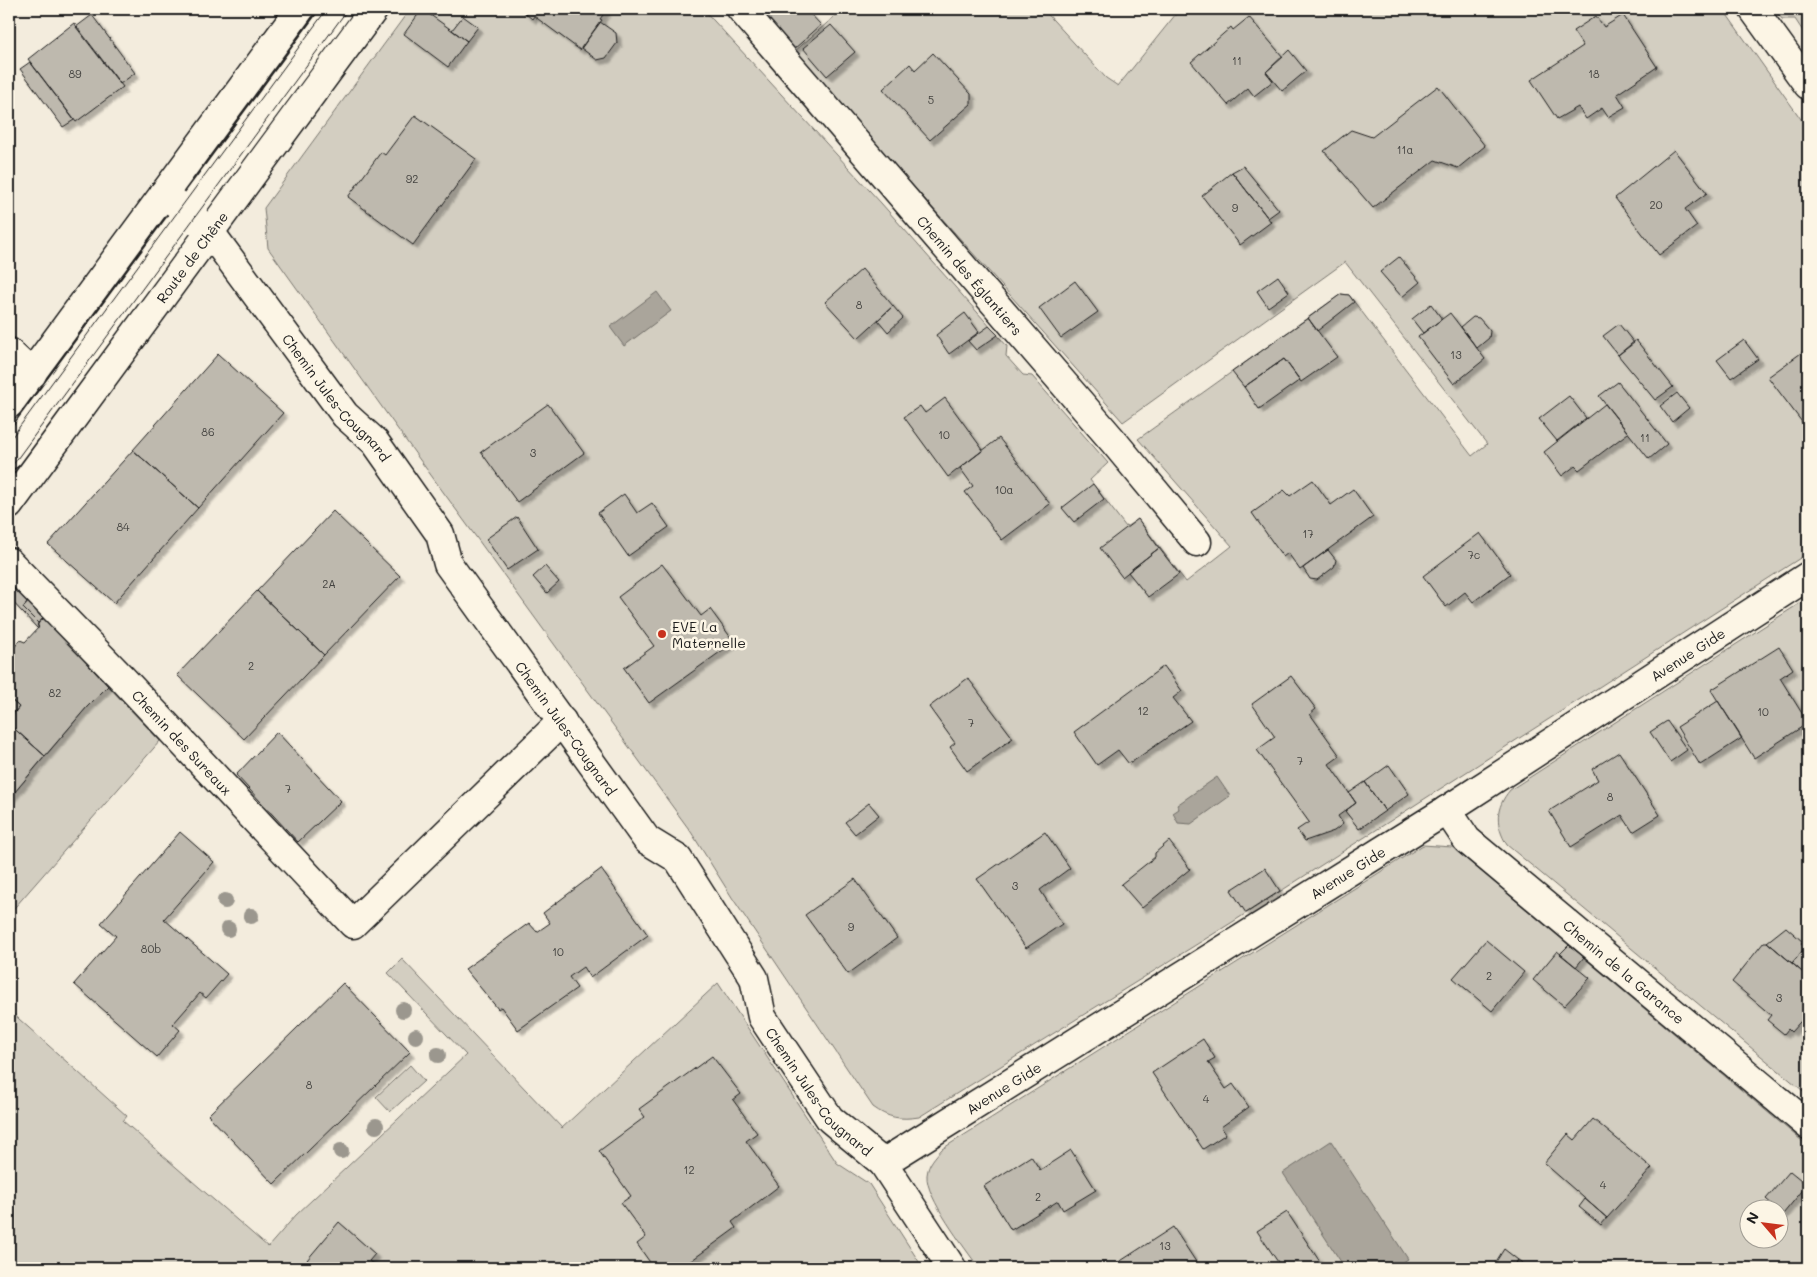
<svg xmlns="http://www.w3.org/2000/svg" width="1817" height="1277" font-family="Mali,sans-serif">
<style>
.green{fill:#d3cec1;stroke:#78756e;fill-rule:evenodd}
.water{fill:#aaa59b;stroke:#716e68}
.building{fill:#beb9ae;stroke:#1c1c1c;filter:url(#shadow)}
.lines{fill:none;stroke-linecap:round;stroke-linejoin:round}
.minor-casing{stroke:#1c1c1c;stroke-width:31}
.major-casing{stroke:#1c1c1c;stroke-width:31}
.minor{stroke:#fcf5e5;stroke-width:28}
.major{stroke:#fcf5e5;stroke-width:28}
.tram{stroke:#1c1c1c;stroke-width:1}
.tree{fill:#9b978e}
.poi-dot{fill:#c8321e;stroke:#fcf5e5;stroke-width:2}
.labels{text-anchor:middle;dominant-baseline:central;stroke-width:5;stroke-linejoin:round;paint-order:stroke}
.number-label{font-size:11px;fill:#444340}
.street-label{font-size:14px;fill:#1c1c1c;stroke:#fcf5e5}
.poi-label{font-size:14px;fill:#1c1c1c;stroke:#fcf5e5;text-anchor:start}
</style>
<defs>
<filter id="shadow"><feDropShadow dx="4.5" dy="4.5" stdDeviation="1" flood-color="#0004"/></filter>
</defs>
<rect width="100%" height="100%" fill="#f3ecdd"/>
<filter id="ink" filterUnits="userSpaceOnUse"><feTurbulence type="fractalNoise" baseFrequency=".02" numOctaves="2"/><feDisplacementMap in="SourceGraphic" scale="10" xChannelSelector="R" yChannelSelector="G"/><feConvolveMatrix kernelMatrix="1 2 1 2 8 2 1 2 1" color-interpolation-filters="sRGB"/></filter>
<g filter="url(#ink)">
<path class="green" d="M 410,9 L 703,9 L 881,203 L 1007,346 L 1006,356 L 1023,375 L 1032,376 L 1108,463 L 1090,480 L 1126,527 L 1138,519 L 1186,582 L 1232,546 L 1138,439 L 1341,294 L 1349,295 L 1472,456 L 1487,444 L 1345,262 L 1123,422 L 794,52 L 843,9 L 1043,9 L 1106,78 L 1118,86 L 1180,9 L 1723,9 L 1808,129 L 1808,553 L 1231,923 L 919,1117 C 900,1120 888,1118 873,1107 L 733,899 L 691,832 L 417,456 L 268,248 L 264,208 Z
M 1775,9 L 1808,9 L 1808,39 L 1795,19 L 1782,19 Z
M 1808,598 L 1808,1095 L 1507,845 C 1495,825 1495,808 1510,790 Z
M 108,686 L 160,741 L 9,914 L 9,799 L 87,707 Z
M 1423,845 L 1452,847 L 1808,1146 L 1808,1268 L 979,1268 C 965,1248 925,1197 927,1175 C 928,1164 935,1157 942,1149 ZM 1750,1210 L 1780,1210 L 1780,1240 L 1750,1240 Z
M 402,959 L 562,1128 L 718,983 L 837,1163 L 869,1184 L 923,1268 L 9,1268 L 9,1010 L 127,1116 L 123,1121 L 268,1247 L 296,1215 L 466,1055 L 388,973 Z
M 410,1065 L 424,1081 L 390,1112 L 376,1097 Z"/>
<path class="water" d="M 657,292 L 671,311 L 624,346 L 610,327 Z
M 1217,777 L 1230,796 L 1191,824 L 1178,823 L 1173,813 L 1179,809 L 1177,805 Z
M 1331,1141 L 1408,1259 L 1394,1268 L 1345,1268 L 1283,1173 Z"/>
<path class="building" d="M 422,9 L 467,41 L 448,67 L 404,34 Z
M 520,9 L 607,9 L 600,19 L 602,20 L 580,50 L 534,16 L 532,19 Z
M 780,9 L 806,9 L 821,25 L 794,49 L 767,20 Z
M 92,15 L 135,73 L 120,84 L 76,27 Z
M 1623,15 L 1657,67 L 1617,94 L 1625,107 L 1608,117 L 1602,108 L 1586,119 L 1578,107 L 1557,119 L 1531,80 L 1583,46 L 1573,31 L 1596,16 L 1604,27 Z
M 463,16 L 478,27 L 467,41 L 452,30 Z
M 1249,17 L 1283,57 L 1266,72 L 1273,81 L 1254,96 L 1248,88 L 1228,105 L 1191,62 L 1231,27 L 1233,30 Z
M 600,22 L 616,33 L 617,43 L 606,58 L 597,60 L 581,48 Z
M 74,23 L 123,87 L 76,122 L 28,59 Z
M 831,25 L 855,52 L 827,76 L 803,48 Z
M 1289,50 L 1306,71 L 1282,91 L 1266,72 Z
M 933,53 L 971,94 L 971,104 L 930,140 L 883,89 L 910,64 L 915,70 Z
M 30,62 L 74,120 L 63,127 L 20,69 Z
M 1438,86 L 1485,146 L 1458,168 L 1435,160 L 1373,208 L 1324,151 L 1351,130 L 1372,137 Z
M 415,115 L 476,159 L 413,245 L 348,197 L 381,152 L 385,155 Z
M 1674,150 L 1707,193 L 1685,209 L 1697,226 L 1659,255 L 1615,198 Z
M 1243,166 L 1279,210 L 1268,218 L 1232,172 Z
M 1232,172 L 1271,222 L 1240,245 L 1202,196 Z
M 1399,257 L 1420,282 L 1402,297 L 1380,272 Z
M 862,269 L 893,306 L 858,338 L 825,302 Z
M 1278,276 L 1289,292 L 1268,307 L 1257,291 Z
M 1075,281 L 1098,312 L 1061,338 L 1039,308 Z
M 1341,294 L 1349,295 L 1354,302 L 1317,331 L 1308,318 Z
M 1431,304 L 1442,319 L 1423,333 L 1412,319 Z
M 893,306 L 903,318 L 888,332 L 878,320 Z
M 965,313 L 979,332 L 949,354 L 936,335 Z
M 1450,313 L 1485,359 L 1454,384 L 1418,337 Z
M 1473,317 L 1479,318 L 1490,331 L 1489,338 L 1477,348 L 1461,327 Z
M 1308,318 L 1337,357 L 1301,382 L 1284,359 L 1244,387 L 1232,372 Z
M 1619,324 L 1634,343 L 1618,355 L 1603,336 Z
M 989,326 L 998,335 L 976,350 L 968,341 Z
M 1636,340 L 1673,387 L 1655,400 L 1618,355 Z
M 1744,340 L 1758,359 L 1731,378 L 1717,360 Z
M 1808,348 L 1808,430 L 1768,377 Z
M 218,354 L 283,413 L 198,508 L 133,450 Z
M 1284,359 L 1300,380 L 1259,409 L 1244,387 Z
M 1618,382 L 1667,444 L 1649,459 L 1599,396 Z
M 1677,393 L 1689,408 L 1672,422 L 1660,406 Z
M 1569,396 L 1586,418 L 1557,441 L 1539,419 Z
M 945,398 L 983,450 L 948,477 L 904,417 L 920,406 L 925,413 Z
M 548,404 L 584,453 L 517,502 L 481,452 Z
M 1605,404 L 1628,433 L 1579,470 L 1575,466 L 1562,476 L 1544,452 Z
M 999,438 L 1050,504 L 1002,540 L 965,492 L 973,486 L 960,468 Z
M 133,450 L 198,508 L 114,603 L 48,544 Z
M 1313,480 L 1331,505 L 1353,489 L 1373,517 L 1300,570 L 1288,553 L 1283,557 L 1252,513 L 1284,490 L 1290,496 Z
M 1093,484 L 1104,499 L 1074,522 L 1062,508 Z
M 624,494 L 637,513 L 652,503 L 669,527 L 628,556 L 598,513 Z
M 333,511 L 400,576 L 324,655 L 257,591 Z
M 517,517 L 538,549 L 507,570 L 486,539 Z
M 1138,519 L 1159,548 L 1122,577 L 1100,548 Z
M 1480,533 L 1510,574 L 1473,602 L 1465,592 L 1446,607 L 1423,576 Z
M 1159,548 L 1179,574 L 1148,597 L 1128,572 Z
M 1328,550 L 1336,560 L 1334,567 L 1317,580 L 1310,579 L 1303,568 Z
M 662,564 L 701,616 L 710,609 L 734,642 L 649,703 L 624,668 L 654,646 L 618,597 Z
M 545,566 L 559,582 L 547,593 L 533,577 Z
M 9,582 L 28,602 L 23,608 L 38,623 L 38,629 L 9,598 Z
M 257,591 L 324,655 L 244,739 L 177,675 Z
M 28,602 L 43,619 L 38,623 L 23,608 Z
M 44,617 L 108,686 L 87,707 L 45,756 L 9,724 L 9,719 L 19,707 L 9,698 L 9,654 L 20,640 L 25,642 L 39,627 L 37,625 Z
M 1779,647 L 1793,669 L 1780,678 L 1808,723 L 1754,758 L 1711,690 Z
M 1164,666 L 1182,691 L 1173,698 L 1191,721 L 1129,764 L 1118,750 L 1097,765 L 1074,732 Z
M 1291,676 L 1316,709 L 1310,714 L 1340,756 L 1329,764 L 1356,803 L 1338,816 L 1343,824 L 1334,831 L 1305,841 L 1297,830 L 1309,822 L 1257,750 L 1275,737 L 1252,704 Z
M 968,678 L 1013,738 L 967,771 L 950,747 L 955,743 L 929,707 Z
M 9,698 L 19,707 L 9,719 Z
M 1718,701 L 1742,738 L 1700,765 L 1677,727 Z
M 1667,721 L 1687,750 L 1670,762 L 1650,732 Z
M 9,724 L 45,756 L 9,799 Z
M 277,732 L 341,801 L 298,842 L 236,775 Z
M 1619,752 L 1660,815 L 1633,832 L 1622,815 L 1571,847 L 1549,811 L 1598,780 L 1592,769 Z
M 1389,765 L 1409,794 L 1385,811 L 1365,782 Z
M 1365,782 L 1385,811 L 1359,829 L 1345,811 L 1356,803 L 1349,793 Z
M 869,803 L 879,815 L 855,834 L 845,822 Z
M 180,832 L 214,862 L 164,919 L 227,974 L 206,998 L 200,993 L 173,1024 L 180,1030 L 157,1057 L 74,984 L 116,936 L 101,923 Z
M 1045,832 L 1070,868 L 1040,890 L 1062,924 L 1026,948 L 977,879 Z
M 1169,841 L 1190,869 L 1142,908 L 1121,884 L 1155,857 L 1155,853 Z
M 1265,868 L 1280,891 L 1246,913 L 1231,890 Z
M 601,869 L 648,935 L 590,978 L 583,967 L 569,977 L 577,988 L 518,1030 L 501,1007 L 498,1009 L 465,969 L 529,923 L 537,932 L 550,923 L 543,913 Z
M 855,879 L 897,938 L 848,974 L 805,915 Z
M 1786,927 L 1803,942 L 1801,944 L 1805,948 L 1792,963 L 1767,942 Z
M 1486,940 L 1524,972 L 1492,1011 L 1453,978 Z
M 1764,942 L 1767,942 L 1808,977 L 1808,1013 L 1791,1032 L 1788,1029 L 1784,1034 L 1767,1020 L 1771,1015 L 1732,982 Z
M 1569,945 L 1584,957 L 1576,967 L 1560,954 Z
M 1805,948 L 1808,950 L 1808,977 L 1792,963 Z
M 1557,951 L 1590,978 L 1564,1006 L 1533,980 Z
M 343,983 L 410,1052 L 274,1184 L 208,1115 Z
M 1203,1039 L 1215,1058 L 1208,1062 L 1226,1089 L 1233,1084 L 1249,1107 L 1221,1127 L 1226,1134 L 1203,1149 L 1152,1073 Z
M 712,1056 L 741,1094 L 733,1100 L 757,1133 L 746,1141 L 779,1186 L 732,1222 L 736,1228 L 681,1268 L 654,1268 L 637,1244 L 646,1237 L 621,1203 L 631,1196 L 599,1151 L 645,1117 L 639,1109 Z
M 1593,1119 L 1652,1168 L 1607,1218 L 1544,1163 L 1568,1134 L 1575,1140 Z
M 1071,1150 L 1096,1190 L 1063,1210 L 1058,1201 L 1011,1230 L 984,1186 L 1031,1156 L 1040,1170 Z
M 1790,1171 L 1807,1185 L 1783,1214 L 1766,1199 Z
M 1585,1199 L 1607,1218 L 1601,1225 L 1579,1207 Z
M 1287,1212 L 1324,1268 L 1282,1268 L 1257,1231 Z
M 339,1222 L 375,1254 L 369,1261 L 378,1268 L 317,1268 L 307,1260 Z
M 1173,1227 L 1200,1268 L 1119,1268 L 1116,1264 Z
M 1504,1249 L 1518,1260 L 1512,1268 L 1492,1268 Z
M 1518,1260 L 1530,1268 L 1512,1268 Z"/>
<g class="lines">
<g class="minor-casing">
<g id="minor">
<path id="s1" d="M 741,9 L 1114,442 L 1197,542"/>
<path d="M 1753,9 L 1808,85"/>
<path id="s2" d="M 164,193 L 210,232 L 345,415 L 375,442 L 440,534 L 448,564 L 647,840 L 678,859 L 754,978 L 762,1017 L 830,1119 L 883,1163 L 952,1268"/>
<path d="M 9,352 L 32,374"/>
<path d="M 9,455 L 338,9"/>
<path id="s3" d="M 9,562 L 122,678 L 353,924 L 562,721"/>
<path id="s4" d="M 1447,810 L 1467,840 L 1808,1125"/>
<path id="s5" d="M 883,1163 L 1447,810 L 1808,576"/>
</g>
</g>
<g class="major-casing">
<g id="major">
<path d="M 9,404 L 300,9"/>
<path id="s6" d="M 9,505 L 374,9"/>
</g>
</g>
<use href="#minor" class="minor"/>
<use href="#major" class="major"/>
<path class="tram" d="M 9,441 L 327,9
M 9,470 L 348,9"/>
</g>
<g class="tree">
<circle cx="225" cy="901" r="8"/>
<circle cx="251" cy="916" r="8"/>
<circle cx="228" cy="929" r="8"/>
<circle cx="403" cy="1010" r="8"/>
<circle cx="416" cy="1036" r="8"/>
<circle cx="438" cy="1055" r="8"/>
<circle cx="376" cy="1126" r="8"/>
<circle cx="341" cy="1151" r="8"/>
</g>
</g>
<circle class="poi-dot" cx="662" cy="634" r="5"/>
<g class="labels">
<g class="number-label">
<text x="1237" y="60">11</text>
<text x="75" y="73">89</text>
<text x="1594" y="73">18</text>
<text x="931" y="99">5</text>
<text x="1405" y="149">11a</text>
<text x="412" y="178">92</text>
<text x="1656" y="204">20</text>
<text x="1235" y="207">9</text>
<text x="859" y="304">8</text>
<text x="1456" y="354">13</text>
<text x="208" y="431">86</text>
<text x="944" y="434">10</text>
<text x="1645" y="437">11</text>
<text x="533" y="452">3</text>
<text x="1004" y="489">10a</text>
<text x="123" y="526">84</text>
<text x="1308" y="533">17</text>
<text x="1474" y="554">7c</text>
<text x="329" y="583">2A</text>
<text x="251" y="665">2</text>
<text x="55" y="692">82</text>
<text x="1143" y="710">12</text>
<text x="1763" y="711">10</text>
<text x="971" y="722">7</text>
<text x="1300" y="760">7</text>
<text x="288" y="788">7</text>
<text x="1610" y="796">8</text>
<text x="1015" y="885">3</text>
<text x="851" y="926">9</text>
<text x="151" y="948">80b</text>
<text x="558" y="951">10</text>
<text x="1489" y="975">2</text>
<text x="1779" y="997">3</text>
<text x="309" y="1084">8</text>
<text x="1206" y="1098">4</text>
<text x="689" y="1169">12</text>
<text x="1603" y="1184">4</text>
<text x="1038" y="1196">2</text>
<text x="1165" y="1245">13</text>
</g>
<g class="street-label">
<text stroke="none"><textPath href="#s6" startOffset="308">Route de Chêne</textPath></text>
<text stroke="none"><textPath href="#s1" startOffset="351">Chemin des Églantiers</textPath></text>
<text stroke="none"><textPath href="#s2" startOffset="269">Chemin Jules-Cougnard</textPath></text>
<text stroke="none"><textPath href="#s5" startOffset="952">Avenue Gide</textPath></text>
<text stroke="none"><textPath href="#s2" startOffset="674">Chemin Jules-Cougnard</textPath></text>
<text stroke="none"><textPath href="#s3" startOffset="250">Chemin des Sureaux</textPath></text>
<text stroke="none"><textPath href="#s5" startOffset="548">Avenue Gide</textPath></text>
<text stroke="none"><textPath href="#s4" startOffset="241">Chemin de la Garance</textPath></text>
<text stroke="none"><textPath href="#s5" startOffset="142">Avenue Gide</textPath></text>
<text stroke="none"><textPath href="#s2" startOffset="1124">Chemin Jules-Cougnard</textPath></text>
</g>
<g class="poi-label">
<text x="672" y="626">EVE La<tspan x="672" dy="16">Maternelle</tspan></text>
</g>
</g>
<rect width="1817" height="1277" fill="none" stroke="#fcf5e5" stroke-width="30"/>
<rect x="15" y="15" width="1787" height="1247" fill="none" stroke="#1c1c1c" stroke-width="2" filter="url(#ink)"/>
<g transform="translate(1764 1224) rotate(298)"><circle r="24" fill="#fcf5e5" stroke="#a29e95"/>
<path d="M0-4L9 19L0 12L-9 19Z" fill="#c8321e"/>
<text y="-8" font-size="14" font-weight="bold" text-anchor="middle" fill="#1c1c1c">N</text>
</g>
</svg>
